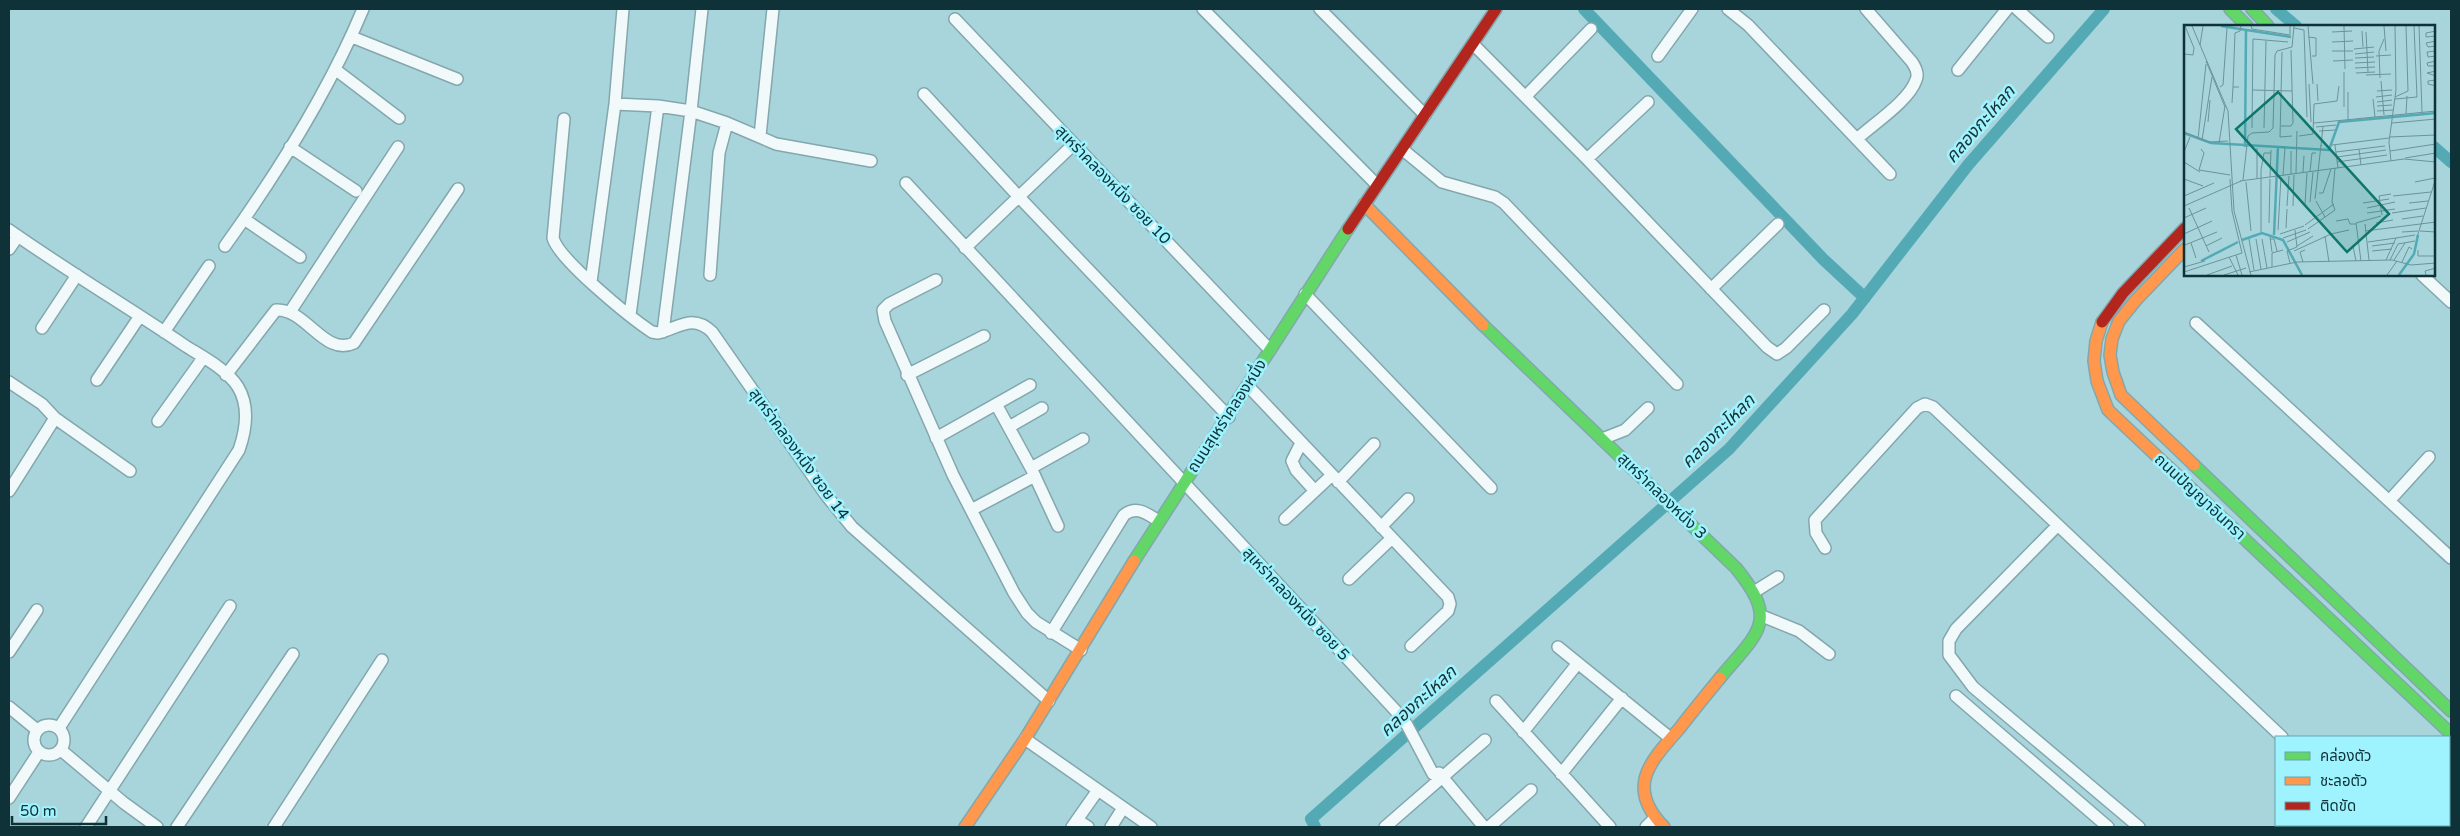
<svg xmlns="http://www.w3.org/2000/svg" width="2460" height="836" font-family="'Varela Round','Noto Sans Thai',sans-serif">
<style>
.lines{fill:none;stroke-linecap:round;stroke-linejoin:round}
.canal{stroke:#53aab5;stroke-width:12}
.street-casing{stroke:#83a7ac;stroke-width:14}
.fast-casing{stroke:#83a7ac;stroke-width:14}
.slow-casing{stroke:#83a7ac;stroke-width:14}
.jam-casing{stroke:#83a7ac;stroke-width:14}
.street{stroke:#f2f9fa;stroke-width:11}
.fast{stroke:#63d668;stroke-width:11}
.slow{stroke:#ff974d;stroke-width:11}
.jam{stroke:#b3261e;stroke-width:11}
.labels{text-anchor:middle;dominant-baseline:central;stroke-width:5;stroke-linejoin:round;paint-order:stroke}
.street-label{font-size:16px;fill:#0e3237;stroke:#9ff3ff}
.water-label{font-size:18px;font-style:italic;fill:#1b3235;stroke:#9ff3ff}
.inset-river{fill:none;stroke:#53aab5;stroke-width:2.5}
.inset-road{fill:none;stroke:#6a9499;stroke-width:1}
.view{fill:#0f766e;fill-opacity:0.15;stroke:#0f766e;stroke-width:2.5}
.inset-edge{fill:none;stroke:#0e3237;stroke-width:2.5}
</style>
<rect width="100%" height="100%" fill="#a8d5db"/>
<g class="lines">
<path class="canal" d="M 1584,9 L 1823,259 L 1865,298
M 2276,9 L 2296,26
M 2434,147 L 2451,162
M 1315,827 L 1311,819 L 1729,449 L 1852,314 L 1968,165 L 2104,9"/>
<g class="street-casing">
<path id="street" d="M 1203,9 L 1377,185
M 1320,9 L 1425,115
M 1728,9 L 1748,25 L 1890,174
M 2017,9 L 2048,37
M 955,19 L 1270,350
M 352,37 L 457,79
M 1473,44 L 1587,159 L 1767,347 L 1777,354 L 1786,348 L 1824,310
M 1658,56 L 1692,9
M 336,70 L 399,118
M 1958,70 L 2007,9
M 924,94 L 1019,197 L 1229,417
M 1526,96 L 1591,29
M 615,104 L 658,106 L 691,111 L 727,123 L 776,144 L 871,161
M 564,119 L 553,238 C 559,260 631,318 652,332 L 658,333 C 680,327 693,314 712,332 L 826,495 L 852,527 L 1049,701
M 760,136 L 773,9
M 1857,139 C 1873,124 1909,101 1916,80 C 1919,74 1916,68 1912,62 L 1866,9
M 290,147 L 356,191
M 1402,149 L 1442,182 L 1495,197 L 1504,203 L 1677,384
M 1587,159 L 1648,102
M 906,183 L 1395,710 L 1407,725 L 1433,774 L 1442,779
M 244,219 L 300,257
M 9,230 C 66,270 126,306 184,345 C 201,356 227,369 238,387 C 250,407 246,430 239,450 L 59,728
M 225,246 C 278,172 328,93 363,9
M 965,248 L 1074,144
M 9,249 L 18,236
M 710,275 L 719,153 L 727,123
M 2422,275 L 2451,302
M 936,280 L 889,304 L 883,310 L 885,321 L 953,475 L 1014,593 L 1027,613 L 1036,622 L 1081,650
M 591,282 L 615,104 L 623,9
M 1711,289 L 1778,224
M 1305,294 L 1491,488
M 290,312 L 398,147
M 630,315 L 658,106
M 2196,323 L 2451,558
M 42,328 L 77,275
M 164,332 L 209,266
M 663,332 L 691,111 L 702,9
M 226,375 L 276,310 C 306,308 324,357 354,343 L 458,189
M 907,375 L 984,336
M 97,380 L 140,316
M 9,382 L 42,404 L 55,418 L 130,471
M 1248,386 L 1448,597 L 1450,604 L 1448,611 L 1411,646
M 996,404 L 1031,468 L 1058,526
M 158,421 L 203,358
M 1009,427 L 1042,408
M 936,438 L 1030,385
M 1602,439 L 1625,430 L 1648,408
M 1301,443 L 1292,461 L 1296,470 L 1315,491
M 1031,468 L 1083,439
M 1338,482 L 1374,444
M 9,491 L 55,418
M 2389,501 L 2429,457
M 971,510 L 1035,476
M 1285,519 L 1332,475
M 2057,526 L 1956,629 L 1949,641 L 1949,655 L 1973,687 L 2139,827
M 1381,527 L 1408,499
M 1825,548 L 1816,533 L 1815,520 L 1917,408 L 1925,404 L 1933,407 L 2282,737
M 1349,579 L 1391,539
M 1754,592 L 1778,577
M 1762,616 L 1799,631 L 1829,654
M 1051,633 L 1124,515 C 1137,505 1147,514 1159,521
M 1558,647 L 1669,737
M 9,652 L 37,610
M 1956,696 L 2108,827
M 1496,701 L 1610,827
M 9,707 L 37,730
M34 740a15 15 0 1 1 30 0a15 15 0 1 1-30 0Z
M 1523,732 L 1578,663
M 1025,739 L 1151,827
M 61,750 L 124,803 L 157,827
M 1439,773 L 1484,827
M 1561,774 L 1622,698
M 9,798 L 39,752
M 1077,820 L 1088,827
M 2376,825 L 2378,827
M 86,827 L 230,606
M 177,827 L 293,654
M 274,827 L 382,660
M 1072,827 L 1098,790
M 1111,827 L 1123,808
M 1385,827 L 1485,740
M 1489,827 L 1531,790
M 1646,827 L 1655,818"/>
</g>
<g class="fast-casing">
<path id="fast" d="M 2230,9 L 2247,26
M 2252,9 L 2268,26
M 1483,325 L 1736,568 C 1780,622 1758,632 1720,678
M 2194,465 L 2451,711
M 2234,529 L 2451,734
M 1134,561 L 1348,229"/>
</g>
<g class="slow-casing">
<path id="slow" d="M 1364,204 L 1483,325
M 2185,249 L 2136,300 L 2119,321 L 2112,339 L 2110,355 L 2113,372 L 2121,395 L 2194,465
M 2102,322 L 2096,341 L 2094,361 L 2097,381 L 2108,410 L 2234,529
M 965,827 L 1025,739 L 1134,561
M 1664,827 C 1625,787 1650,762 1679,729 C 1692,712 1706,695 1720,678"/>
</g>
<g class="jam-casing">
<path id="jam" d="M 1348,229 L 1496,9
M 2102,322 L 2123,293 L 2185,228"/>
</g>
<use href="#street" class="street"/>
<use href="#fast" class="fast"/>
<use href="#slow" class="slow"/>
<use href="#jam" class="jam"/>
</g>
<g class="labels">
<g class="street-label">
<text transform="translate(1113 185) rotate(46)">สุเหร่าคลองหนึ่ง ซอย 10</text>
<text transform="translate(1227 416) rotate(-57)">ถนนสุเหร่าคลองหนึ่ง</text>
<text transform="translate(799 454) rotate(54)">สุเหร่าคลองหนึ่ง ซอย 14</text>
<text transform="translate(1662 496) rotate(44)">สุเหร่าคลองหนึ่ง 3</text>
<text transform="translate(2200 497) rotate(43)">ถนนปัญญาอินทรา</text>
<text transform="translate(1296 604) rotate(47)">สุเหร่าคลองหนึ่ง ซอย 5</text>
</g>
<g class="water-label">
<text transform="translate(1980 124) rotate(-49)">คลองกะโหลก</text>
<text transform="translate(1718 431) rotate(-45)">คลองกะโหลก</text>
<text transform="translate(1418 701) rotate(-42)">คลองกะโหลก</text>
</g>
</g>
<g transform="translate(2184 25)">
<rect width="251" height="251" fill="#a8d5db"/>
<path class="inset-river" d="M 37,1 L 107,12M 0,108 L 27,118 L 145,125 L 155,97 L 252,88M 61,122 L 62,5M 90,210 L 94,121M 58,215 L 78,208 L 99,215 L 118,250M 230,229 L 234,210M 17,236 L 54,217M 215,250 L 230,229"/>
<path class="inset-road" d="M 8,1 L 44,86 L 50,186 L 67,250M 67,1 L 68,4 L 106,10 L 106,1M 124,1 L 129,59M 160,1 L 161,44M 200,1 L 202,26M 211,1 L 212,65M 230,1 L 233,72M 235,1 L 238,87M 110,3 L 120,5 L 123,92M 178,6 L 179,22M 252,6 L 242,8 L 242,12 L 252,11M 148,7 L 168,6M 182,7 L 184,47M 124,12 L 132,13 L 132,31 L 128,31M 252,16 L 242,18 L 244,22 L 252,21M 148,17 L 169,16M 16,20 L 19,1M 170,24 L 190,22M 148,26 L 169,26M 252,26 L 243,27 L 244,32 L 252,31M 98,27 L 96,112 L 108,111M 0,29 L 9,30 L 10,23 L 1,1M 171,29 L 190,27M 192,31 L 207,30M 171,33 L 190,32M 22,36 L 41,82M 149,36 L 169,35M 252,36 L 243,38 L 244,41 L 252,41M 171,38 L 191,37M 171,43 L 191,42M 252,46 L 243,48 L 252,51M 172,48 L 191,47M 182,50 L 207,49M 196,53 L 195,26 L 200,14M 252,55 L 244,56 L 244,59 L 252,61M 197,56 L 200,90M 125,59 L 127,97M 133,59 L 134,76M 36,62 L 39,60 L 43,3M 49,62 L 51,8 L 56,6 L 57,1M 68,65 L 108,66M 193,66 L 208,65M 164,67 L 164,95M 192,72 L 208,70M 211,72 L 224,66 L 222,1M 189,74 L 191,92M 211,74 L 233,72M 193,77 L 208,75M 48,78 L 49,62 L 55,62M 193,81 L 208,80M 160,82 L 160,47M 193,86 L 209,85M 222,89 L 223,71M 24,97 L 26,75M 130,98 L 252,86M 208,98 L 252,94M 97,101 L 107,101 L 109,98 L 107,25M 132,102 L 152,100M 68,103 L 69,14 L 104,17M 80,103 L 82,16M 135,106 L 151,105M 0,107 L 25,117 L 44,116M 115,111 L 129,109 L 130,79 L 153,76 L 155,61M 205,112 L 252,110M 14,114 L 22,39M 18,115 L 28,52M 35,118 L 41,81M 148,120 L 205,113M 151,120 L 154,143M 137,121 L 139,101M 97,122 L 101,123 L 99,150M 17,124 L 20,128 L 15,145 L 46,150M 175,124 L 177,140M 107,126 L 107,149M 206,126 L 252,119M 0,127 L 6,112M 152,127 L 201,121M 153,132 L 202,125M 221,133 L 252,128M 207,136 L 205,117 L 212,65M 0,137 L 16,147M 153,137 L 203,130M 126,146 L 128,128 L 132,128M 119,147 L 120,131M 112,148 L 113,106M 86,152 L 87,125M 0,154 L 19,161M 46,154 L 48,186 L 58,228M 73,154 L 73,123M 59,155 L 64,111 L 68,108 L 85,107 L 89,103 L 91,30 L 93,26 L 108,22 L 110,1M 56,156 L 220,134 L 252,137M 62,157 L 67,206M 231,157 L 251,153M 135,168 L 139,168 L 147,144M 0,171 L 30,158M 209,171 L 247,167M 131,174 L 137,120M 132,176 L 141,192M 126,177 L 129,147M 179,178 L 205,174M 225,178 L 244,176M 121,179 L 123,148M 0,181 L 57,156M 103,181 L 105,151M 109,181 L 110,150M 5,183 L 25,227M 183,183 L 211,177M 151,185 L 148,177 L 151,143M 183,188 L 211,184M 208,188 L 242,183M 198,190 L 195,171 L 207,169M 0,193 L 22,183M 218,194 L 239,191M 152,196 L 164,194 L 166,199 L 172,199M 85,198 L 86,154M 192,198 L 209,195M 181,199 L 185,235M 121,200 L 150,179M 102,203 L 103,184M 124,204 L 151,185M 94,205 L 97,152M 181,206 L 252,197M 236,206 L 252,207M 77,207 L 77,145 L 80,128 L 87,128M 218,207 L 234,206M 0,209 L 28,196M 96,209 L 120,201M 141,211 L 145,237M 86,212 L 88,227M 233,212 L 252,153M 99,213 L 122,205M 212,213 L 231,210M 65,214 L 70,245M 72,214 L 77,244M 78,214 L 83,243M 86,214 L 90,214 L 93,226M 103,217 L 126,207M 184,217 L 212,213 L 202,235M 7,218 L 12,233M 1,220 L 33,207M 22,221 L 38,213M 113,221 L 129,211M 169,221 L 172,236M 188,221 L 211,218M 234,225 L 234,231 L 252,231M 110,226 L 147,209 L 165,205M 188,226 L 208,224M 52,230 L 58,250M 45,232 L 54,250M 206,235 L 214,219 L 231,216M 210,235 L 221,218M 177,236 L 172,198 L 197,191M 119,237 L 116,227 L 121,225M 218,237 L 225,222 L 228,224M 106,238 L 103,226 L 113,222 L 111,205M 0,242 L 21,236M 88,242 L 88,228 L 99,225M 0,247 L 58,228M 65,247 L 113,237 L 208,235 L 227,240 L 252,238M 23,250 L 48,241M 40,250 L 62,243M 203,250 L 213,236M 242,250 L 241,246 L 252,243"/>
<path class="view" d="M 94,67 L 205,189 L 163,227 L 52,104 Z"/>
<rect width="251" height="251" class="inset-edge"/>
</g>
<rect width="2460" height="836" fill="none" stroke="#0e3237" stroke-width="20"/>
<rect x="2275" y="736" width="175" height="90" fill="#9ff3ff" stroke="#65a6af"/>
<rect x="2285" y="752" width="25" height="8" fill="#63d668" stroke="#65a6af"/>
<text x="2320" y="761" font-size="15" fill="#0e3237">คล่องตัว</text>
<rect x="2285" y="777" width="25" height="8" fill="#ff974d" stroke="#65a6af"/>
<text x="2320" y="786" font-size="15" fill="#0e3237">ชะลอตัว</text>
<rect x="2285" y="802" width="25" height="8" fill="#b3261e" stroke="#65a6af"/>
<text x="2320" y="811" font-size="15" fill="#0e3237">ติดขัด</text>
<path d="M12 816v8h94v-8" fill="none" stroke="#0e3237" stroke-width="2.5"/>
<text x="20" y="816" font-size="15" fill="#0e3237" stroke="#9ff3ff" stroke-width="4" paint-order="stroke">50 m</text>
</svg>
